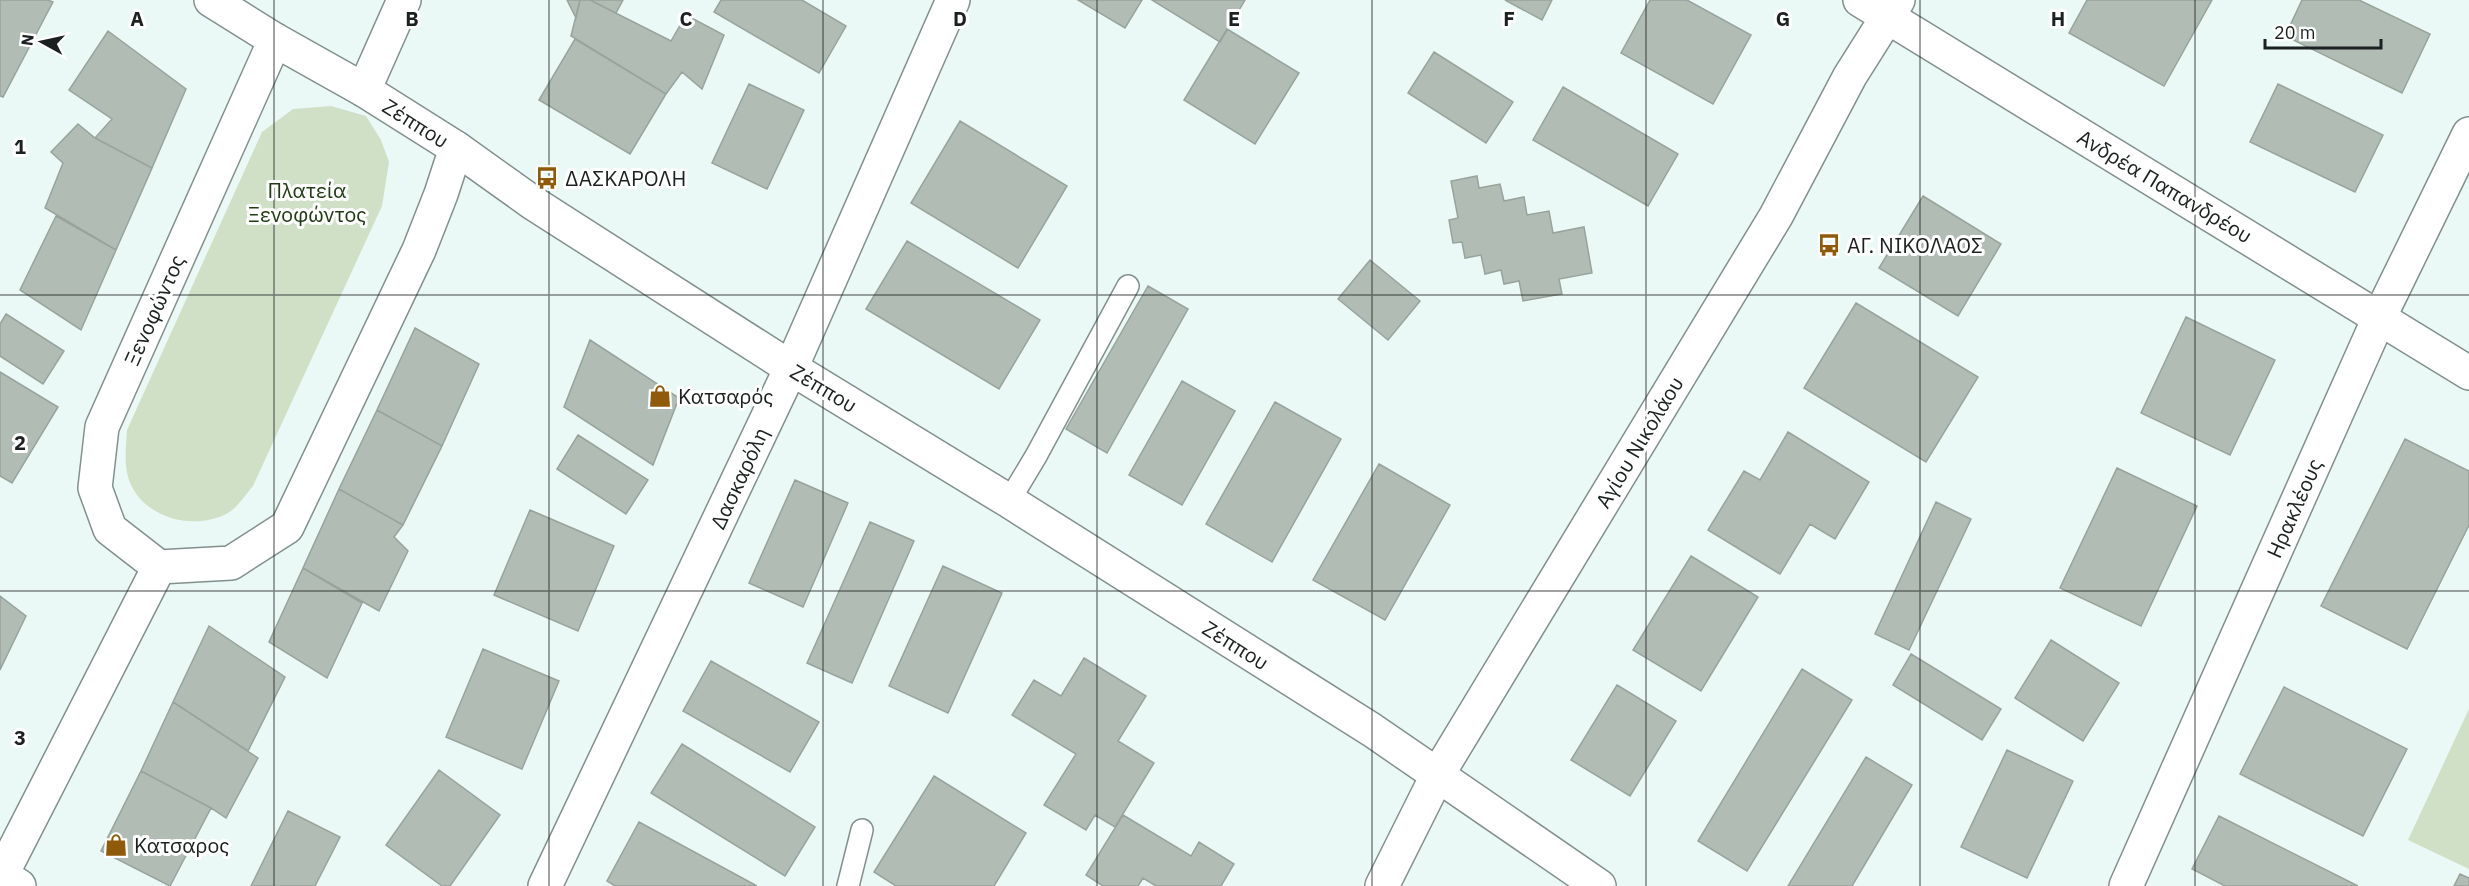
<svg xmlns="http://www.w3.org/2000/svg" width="2469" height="886" font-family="'IBM Plex Sans',sans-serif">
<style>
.green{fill:#cfe0c7}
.building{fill:#b1bcb5;stroke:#98a39c;stroke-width:1.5}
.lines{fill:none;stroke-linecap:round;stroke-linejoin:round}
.lane-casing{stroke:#82908d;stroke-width:24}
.street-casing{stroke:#82908d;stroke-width:36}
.secondary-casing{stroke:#82908d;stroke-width:36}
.lane{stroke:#fff;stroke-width:21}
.street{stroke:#fff;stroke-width:33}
.secondary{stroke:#fff;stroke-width:33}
.grid{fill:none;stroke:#1b2120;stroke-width:1.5;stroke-opacity:0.55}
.labels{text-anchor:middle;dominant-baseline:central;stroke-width:6;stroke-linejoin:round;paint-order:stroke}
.street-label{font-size:21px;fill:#1b2120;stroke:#fff}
.poi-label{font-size:21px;fill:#1b2120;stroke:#fff;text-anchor:start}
.park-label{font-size:21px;fill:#213b13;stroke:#fff}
.grid-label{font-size:20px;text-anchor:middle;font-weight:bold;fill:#1b2120;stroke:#fff;stroke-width:6;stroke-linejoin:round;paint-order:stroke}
</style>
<rect width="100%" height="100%" fill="#eaf9f6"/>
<path class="green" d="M 331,106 L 366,116 L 381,140 L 389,162 L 382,206 L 253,486 C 246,494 237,508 228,513 C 195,531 147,519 131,485 C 123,468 126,448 127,430 L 262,132 L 293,109 Z
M 2469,709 L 2469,869 L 2408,840 Z"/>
<path class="building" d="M 0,0 L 48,0 L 53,2 L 3,97 L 0,96 Z
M 567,0 L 580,0 L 576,18 Z
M 580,0 L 590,0 L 671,41 L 686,15 L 724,35 L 702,89 L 682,72 L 666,94 L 571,36 Z
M 590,0 L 623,0 L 616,13 Z
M 721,0 L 802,0 L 846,26 L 819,73 L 714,12 Z
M 1078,0 L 1142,0 L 1125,28 Z
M 1152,0 L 1245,0 L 1220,42 Z
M 1505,0 L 1552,0 L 1542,20 Z
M 1650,0 L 1687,0 L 1751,35 L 1713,104 L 1621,53 Z
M 2087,0 L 2212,0 L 2164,86 L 2069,33 Z
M 2302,0 L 2359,0 L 2430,34 L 2402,93 L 2285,36 Z
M 1227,29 L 1299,73 L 1255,144 L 1184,100 Z
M 108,31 L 186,89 L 152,168 L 95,138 L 112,119 L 69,90 Z
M 575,39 L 666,94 L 630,154 L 539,100 Z
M 1434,52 L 1513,102 L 1486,143 L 1408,93 Z
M 749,84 L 804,110 L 767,189 L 712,163 Z
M 2278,84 L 2383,135 L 2355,192 L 2250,142 Z
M 1563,87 L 1678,154 L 1648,206 L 1533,140 Z
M 960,121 L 1067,186 L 1018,268 L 911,203 Z
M 78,124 L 95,138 L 152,168 L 116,250 L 45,208 L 63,163 L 51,152 Z
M 1477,176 L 1479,188 L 1500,184 L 1504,201 L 1524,197 L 1527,215 L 1549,211 L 1553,233 L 1584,227 L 1592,273 L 1559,279 L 1562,294 L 1523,301 L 1519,281 L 1504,284 L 1501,270 L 1485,274 L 1481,255 L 1465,258 L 1462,242 L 1453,243 L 1449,220 L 1458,218 L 1451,181 Z
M 1923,196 L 2001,244 L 1958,316 L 1879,268 Z
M 56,216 L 116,250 L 81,330 L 20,290 Z
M 907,241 L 1040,320 L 999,389 L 866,309 Z
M 1370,260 L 1420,301 L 1388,340 L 1338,299 Z
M 1148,286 L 1188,309 L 1107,453 L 1066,429 Z
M 1856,303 L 1978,377 L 1926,462 L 1804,388 Z
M 6,314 L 64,351 L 43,384 L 0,356 L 0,324 Z
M 2186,317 L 2275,360 L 2230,455 L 2141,413 Z
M 415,328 L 479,364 L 442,446 L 377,410 Z
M 590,340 L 679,398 L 653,465 L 564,407 Z
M 0,372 L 58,407 L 12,483 L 0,476 Z
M 1182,381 L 1235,411 L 1182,505 L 1129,475 Z
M 1275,402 L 1341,439 L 1272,562 L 1206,524 Z
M 377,410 L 442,446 L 403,525 L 339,489 Z
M 1788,432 L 1869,482 L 1835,539 L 1810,524 L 1780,574 L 1708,530 L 1744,471 L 1760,480 Z
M 578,435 L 648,480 L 626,514 L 557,469 Z
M 2405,439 L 2469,471 L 2469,525 L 2407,649 L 2321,606 Z
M 1379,464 L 1450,505 L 1385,620 L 1313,580 Z
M 2117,468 L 2197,506 L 2141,626 L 2060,588 Z
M 795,480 L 848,503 L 803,607 L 749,583 Z
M 339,489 L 403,525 L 394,537 L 408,551 L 379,611 L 303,568 Z
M 1936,502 L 1971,519 L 1909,650 L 1875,634 Z
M 530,510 L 614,546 L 578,631 L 494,595 Z
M 870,522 L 914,541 L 852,683 L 807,663 Z
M 1691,556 L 1758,597 L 1701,691 L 1633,650 Z
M 943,566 L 1002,593 L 948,713 L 889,686 Z
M 303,568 L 362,603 L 327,678 L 269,642 Z
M 0,596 L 26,616 L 0,670 Z
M 209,626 L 285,677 L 248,751 L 173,702 Z
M 2051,640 L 2119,683 L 2083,741 L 2015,698 Z
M 483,649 L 559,681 L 522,769 L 446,737 Z
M 1911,654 L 2001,709 L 1982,740 L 1893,685 Z
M 1084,658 L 1146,696 L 1118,741 L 1154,763 L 1115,827 L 1095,815 L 1086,830 L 1044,805 L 1076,754 L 1012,715 L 1034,680 L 1061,696 Z
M 711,661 L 819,722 L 790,772 L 683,711 Z
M 1802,669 L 1852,700 L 1747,871 L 1698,841 Z
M 1617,685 L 1676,721 L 1630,796 L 1571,760 Z
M 2284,687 L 2407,749 L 2363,836 L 2240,774 Z
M 173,702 L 258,758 L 226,818 L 211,808 L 141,771 Z
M 682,744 L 815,827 L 785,876 L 651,793 Z
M 2007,750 L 2073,781 L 2027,878 L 1961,847 Z
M 1866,757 L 1912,785 L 1852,886 L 1788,886 Z
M 439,770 L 500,815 L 450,886 L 442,886 L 386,845 Z
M 141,771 L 211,808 L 170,886 L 101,851 Z
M 934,776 L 1026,833 L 994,886 L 896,886 L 874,872 Z
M 288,811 L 340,837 L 315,886 L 251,886 Z
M 1123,815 L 1191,856 L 1199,842 L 1234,864 L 1221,886 L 1156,886 L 1143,878 L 1138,886 L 1103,886 L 1086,875 Z
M 2219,816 L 2358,886 L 2225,886 L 2192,869 Z
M 639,822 L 757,886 L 615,886 L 607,881 Z
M 2460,874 L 2469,878 L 2469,886 L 2454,886 Z"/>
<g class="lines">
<g class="lane-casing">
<path id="lane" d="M 1009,501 L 1036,456 L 1128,286
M 848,886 L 862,830"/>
</g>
<g class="street-casing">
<path id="street" d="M 275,40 L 102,427 L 95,488 L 110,529 L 159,567 L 231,563 L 287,527 L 419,250 L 441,194 L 456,148
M 364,90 L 404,0
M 0,878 L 159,567
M 545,886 L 791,368 L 953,0
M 2126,886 L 2379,318 L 2469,134"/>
</g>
<g class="secondary-casing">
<path id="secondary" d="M 211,0 L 275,40 L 364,90 L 456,148 L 533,203 L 791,368 L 1009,501 L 1372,730 L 1599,886
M 1860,0 L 2469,373
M 0,874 L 19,886
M 1382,886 L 1438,774 L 1776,216 L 1850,76 L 1898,0"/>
</g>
<use href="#lane" class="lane"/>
<use href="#street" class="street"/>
<use href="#secondary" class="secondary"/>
</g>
<path class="grid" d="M 274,0 L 274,886M 549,0 L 549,886M 823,0 L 823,886M 1097,0 L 1097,886M 1372,0 L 1372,886M 1646,0 L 1646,886M 1920,0 L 1920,886M 2195,0 L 2195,886M 0,295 L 2469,295M 0,591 L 2469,591"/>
<defs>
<g id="bus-bare" transform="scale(1.8)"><path d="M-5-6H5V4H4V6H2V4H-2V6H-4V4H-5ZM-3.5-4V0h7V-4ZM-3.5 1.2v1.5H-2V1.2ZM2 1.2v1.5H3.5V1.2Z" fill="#8f5b0b" stroke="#fff" stroke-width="2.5" paint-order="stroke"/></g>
<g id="shop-bare" transform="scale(1.8)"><path d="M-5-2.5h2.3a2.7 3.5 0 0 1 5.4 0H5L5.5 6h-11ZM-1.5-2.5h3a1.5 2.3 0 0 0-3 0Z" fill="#8f5b0b" stroke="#fff" stroke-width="2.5" paint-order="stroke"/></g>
</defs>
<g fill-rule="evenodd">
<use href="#bus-bare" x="547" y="178"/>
<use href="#bus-bare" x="1829" y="245"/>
<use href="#shop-bare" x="660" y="396"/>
<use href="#shop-bare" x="116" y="845"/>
</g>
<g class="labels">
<g class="street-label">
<text transform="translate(416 123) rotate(32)">Ζέππου</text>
<text transform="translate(2165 186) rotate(31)">Ανδρέα Παπανδρέου</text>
<text transform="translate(154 310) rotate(-66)">Ξενοφώντος</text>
<text transform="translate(824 388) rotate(31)">Ζέππου</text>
<text transform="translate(1639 442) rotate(-59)">Αγίου Νικολάου</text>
<text transform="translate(739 478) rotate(-65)">Δασκαρόλη</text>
<text transform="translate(2294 508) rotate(-66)">Ηρακλέους</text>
<text transform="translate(1236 645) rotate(32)">Ζέππου</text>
</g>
<g class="poi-label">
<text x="565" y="178">ΔΑΣΚΑΡΟΛΗ</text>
<text x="1847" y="245">ΑΓ. ΝΙΚΟΛΑΟΣ</text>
<text x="678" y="396">Κατσαρός</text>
<text x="134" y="845">Κατσαρος</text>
</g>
<g class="park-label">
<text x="307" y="190">Πλατεία<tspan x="307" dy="24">Ξενοφώντος</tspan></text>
</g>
</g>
<g class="grid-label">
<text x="137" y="26">A</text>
<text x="412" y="26">B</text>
<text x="686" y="26">C</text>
<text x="960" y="26">D</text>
<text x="1234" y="26">E</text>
<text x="1509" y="26">F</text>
<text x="1783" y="26">G</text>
<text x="2058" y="26">H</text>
<text x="20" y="154">1</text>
<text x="20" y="450">2</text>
<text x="20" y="745">3</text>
</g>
<g transform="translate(42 42) rotate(278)" stroke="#ffffff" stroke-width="4.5" paint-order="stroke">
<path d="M0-4.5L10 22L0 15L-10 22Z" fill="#1b2120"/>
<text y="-9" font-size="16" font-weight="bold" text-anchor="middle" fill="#1b2120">N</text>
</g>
<path d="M2265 39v9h116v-9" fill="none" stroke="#1b2120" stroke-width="3"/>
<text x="2274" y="39" font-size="18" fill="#1b2120" stroke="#ffffff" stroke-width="4.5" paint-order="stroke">20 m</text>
</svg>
